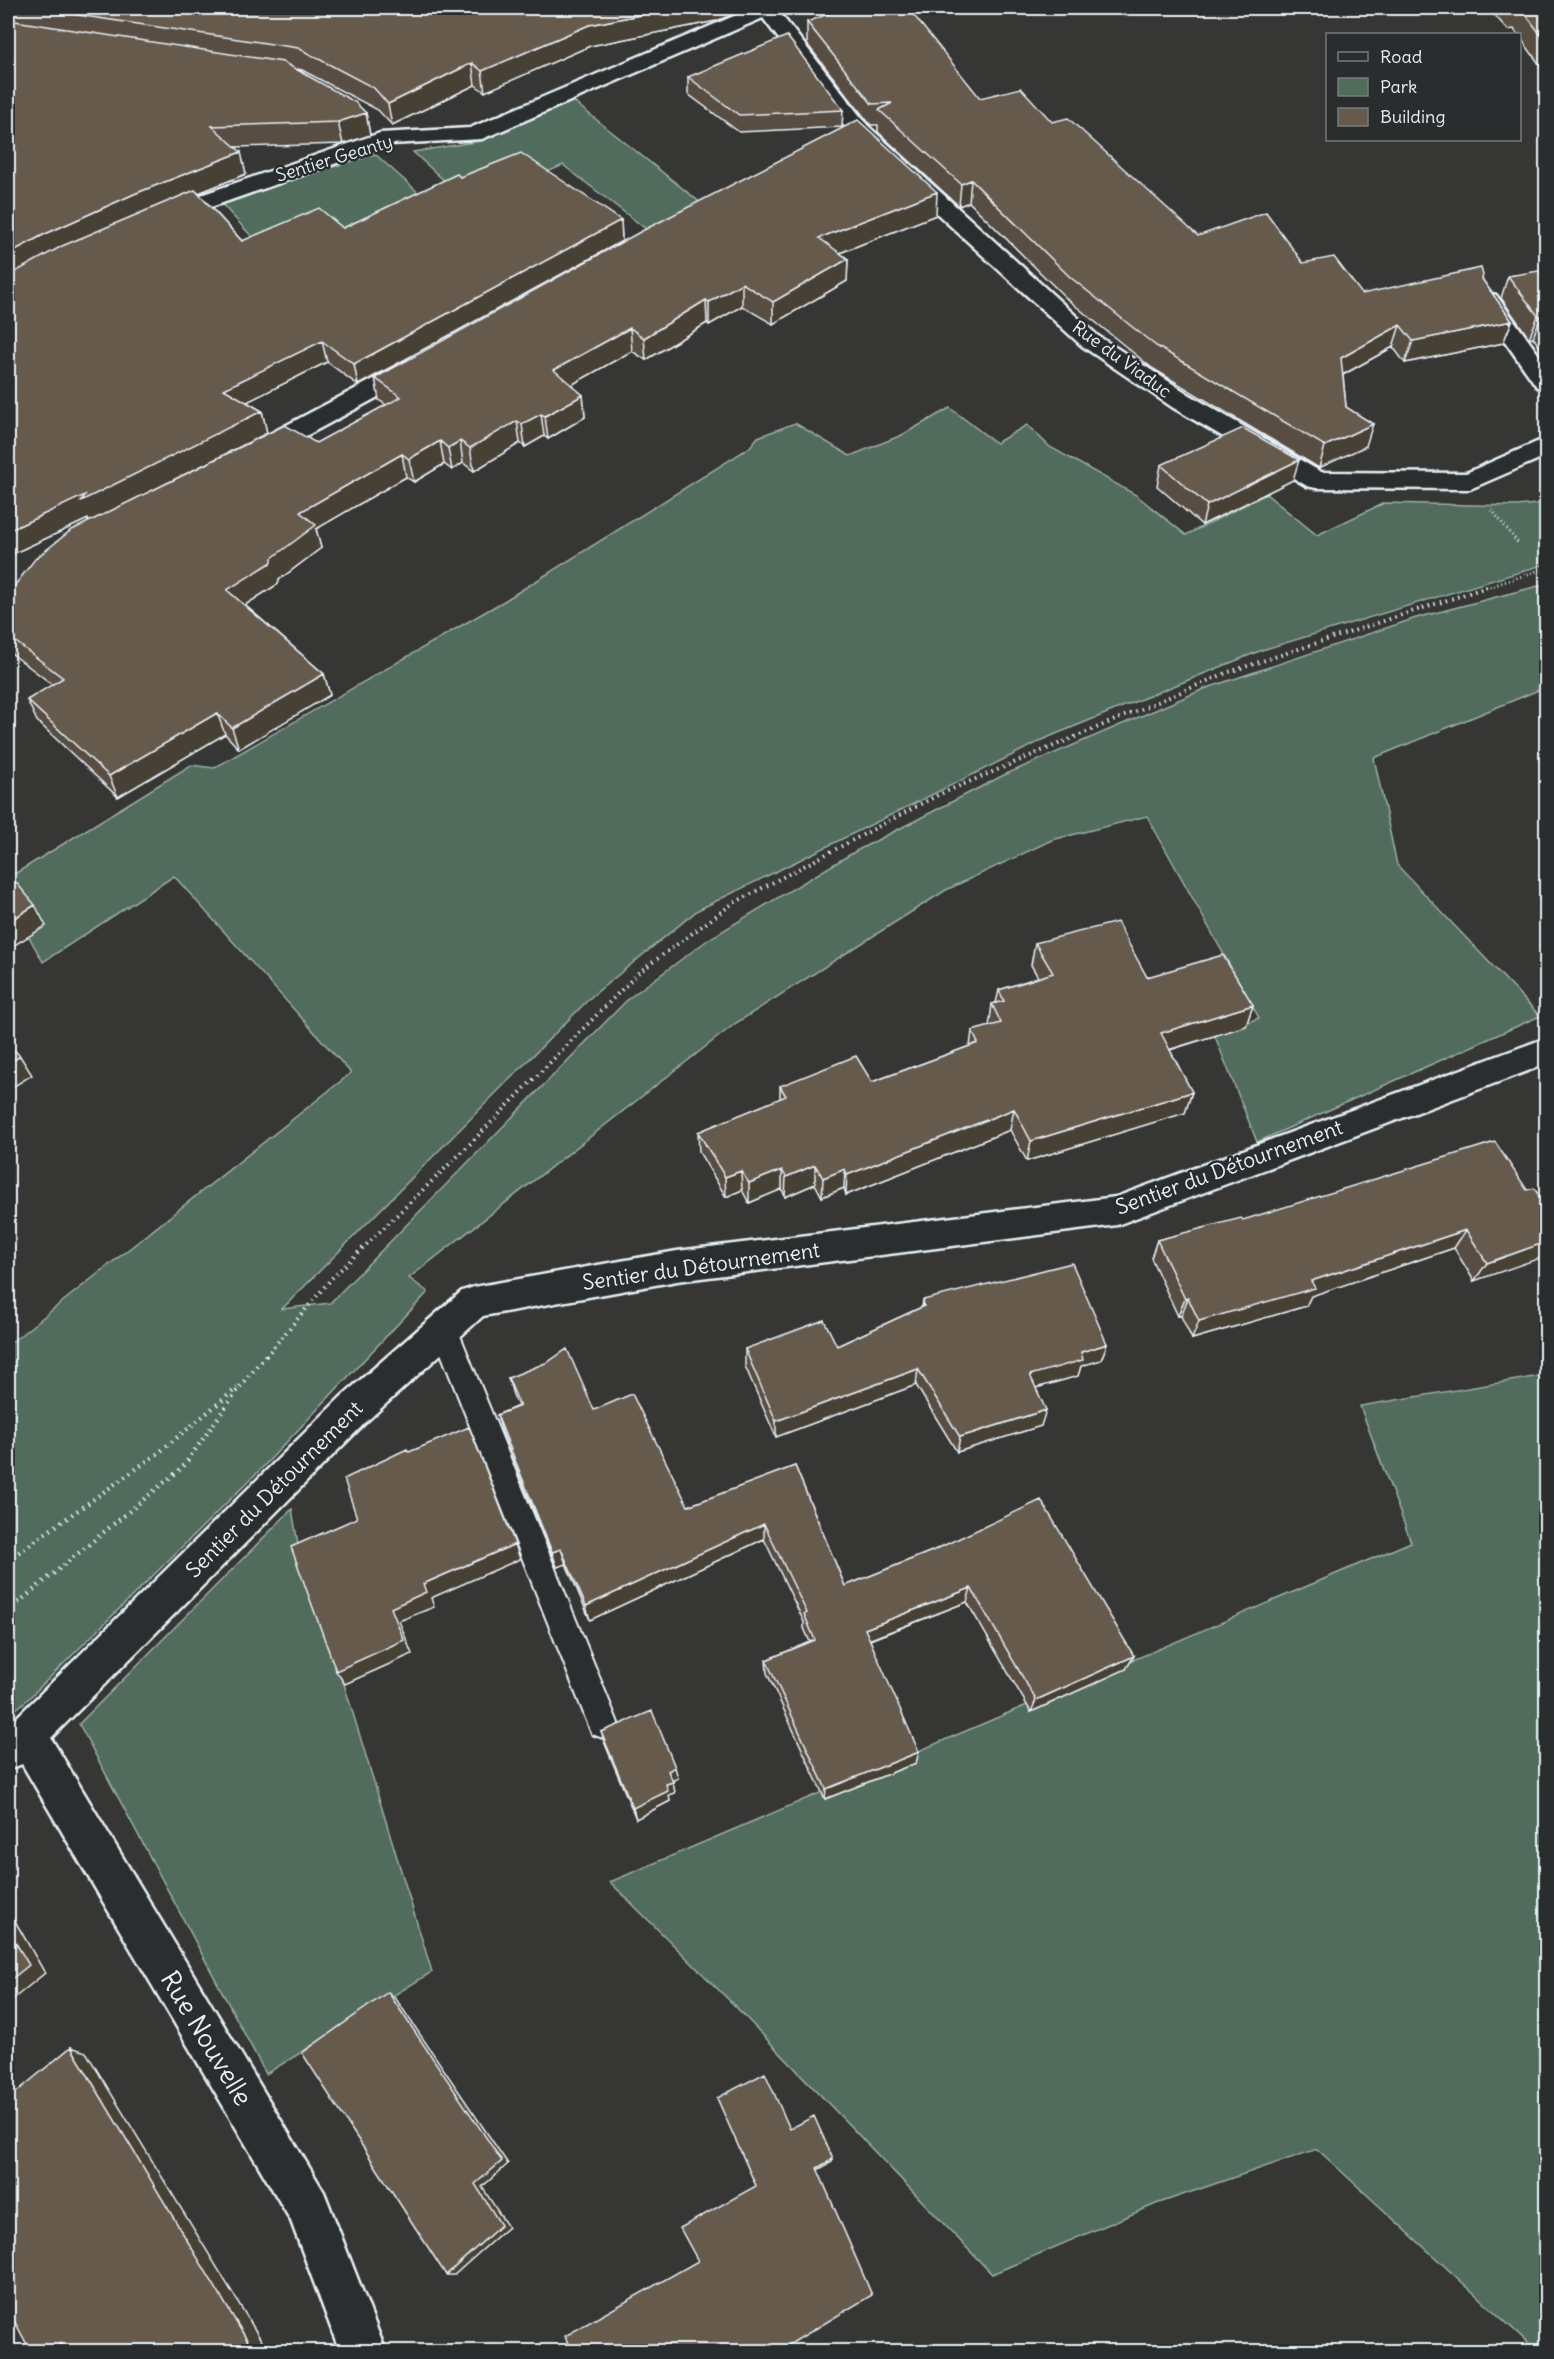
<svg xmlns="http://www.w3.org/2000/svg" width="1554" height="2359" font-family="Delius,sans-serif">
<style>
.green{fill:#516c5b;stroke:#9caeaa;stroke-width:1.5}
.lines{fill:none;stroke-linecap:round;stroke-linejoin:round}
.service-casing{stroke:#e8f1f8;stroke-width:4}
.minor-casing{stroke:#e8f1f8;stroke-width:5}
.path-far2{stroke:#e8f1f8;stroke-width:3;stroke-dasharray:1 3;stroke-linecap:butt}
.path-far1{stroke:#e8f1f8;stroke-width:4;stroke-dasharray:1.5 4.5;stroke-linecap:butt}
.path{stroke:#e8f1f8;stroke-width:4.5;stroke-dasharray:1.5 5;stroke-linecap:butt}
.service{fill:#2a2d2e;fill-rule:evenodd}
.minor{fill:#2a2d2e;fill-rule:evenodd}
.wall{fill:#584d42;stroke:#e8f1f8;stroke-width:1.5}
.shaded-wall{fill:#473f36;stroke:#e8f1f8;stroke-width:1.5}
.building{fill:#665a4d;stroke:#e8f1f8;stroke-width:1.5}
.labels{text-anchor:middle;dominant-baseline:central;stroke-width:5;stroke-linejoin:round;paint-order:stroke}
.far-street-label{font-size:18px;fill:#e8f1f8;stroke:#2a2d2e}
.street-label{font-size:21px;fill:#e8f1f8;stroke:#2a2d2e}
.near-street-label{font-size:26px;fill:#e8f1f8;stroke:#2a2d2e}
</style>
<rect width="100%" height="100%" fill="#363634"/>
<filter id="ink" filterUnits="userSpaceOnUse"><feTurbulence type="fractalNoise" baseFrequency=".0167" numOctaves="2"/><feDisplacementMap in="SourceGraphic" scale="12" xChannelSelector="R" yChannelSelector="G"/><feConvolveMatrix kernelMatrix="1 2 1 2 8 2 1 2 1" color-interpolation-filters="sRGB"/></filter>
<g filter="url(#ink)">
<path class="green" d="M 573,101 L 702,204 L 650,232 L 563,165 L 472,206 L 413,152 L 480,141 Z
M 375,154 L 447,218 L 300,289 L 220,202 Z
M 950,408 L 996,443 L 1027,425 L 1050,447 L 1136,495 L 1186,535 L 1266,494 L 1317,535 L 1384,503 L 1517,506 L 1546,503 L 1546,564 L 1262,650 L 1051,736 L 698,910 L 591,997 L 282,1309 L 330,1303 L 629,998 L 709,939 L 856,851 L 1004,775 L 1204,689 L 1416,618 L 1546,584 L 1546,687 L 1374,758 L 1397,865 L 1540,1016 L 1257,1142 L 1214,1034 L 1259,1018 L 1147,816 L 1052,840 L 946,890 L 736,1023 L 409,1278 L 428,1292 L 264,1466 L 27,1700 L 8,1716 L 8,1345 L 351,1073 L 174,876 L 43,962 L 8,899 L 8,878 L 191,765 L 214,768 L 504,601 L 749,448 L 758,437 L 795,423 L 850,456 L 902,435 Z
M 1546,1375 L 1546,2351 L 1537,2351 L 1317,2149 L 1156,2204 L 992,2274 L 735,2006 L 610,1882 L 1411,1542 L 1360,1406 Z
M 292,1509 L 301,1562 L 344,1684 L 432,1972 L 266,2074 L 79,1724 Z"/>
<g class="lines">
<g class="service-casing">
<path id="service" d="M 444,1316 L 453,1320 L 457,1328 L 618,1723 L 614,1734 L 603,1738 L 592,1734 L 431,1328 L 435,1320 Z"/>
</g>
<g class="minor-casing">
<path id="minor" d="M 753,8 L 776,8 L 867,125 L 1098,336 L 1190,395 L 1321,472 L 1466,473 L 1546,438 L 1546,456 L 1470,489 L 1316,488 L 1307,486 L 1172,407 L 1082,346 L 851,135 L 763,18 L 482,139 L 391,144 L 171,221 L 163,223 L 155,221 L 152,216 L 155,211 L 380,133 L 470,128 Z
M 1488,293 L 1496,295 L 1546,365 L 1546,390 L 1537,387 L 1476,300 L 1480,295 Z
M 417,358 L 426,361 L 429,366 L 426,371 L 265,458 L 256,460 L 247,458 L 243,452 L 247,446 L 408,361 Z
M 1546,1038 L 1546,1064 L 1117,1225 L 677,1281 L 483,1316 L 367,1421 L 51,1738 L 324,2192 L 386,2352 L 340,2352 L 291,2221 L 22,1764 L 8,1770 L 8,1726 L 341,1397 L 462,1291 L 474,1287 L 677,1251 L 1116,1197 Z"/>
</g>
<path class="path-far2" d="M 1492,510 L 1518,543
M 1486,588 L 1546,568"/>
<path class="path-far1" d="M 266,1356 L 332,1278 L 464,1150 L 638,973 L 732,904 L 938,795 L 1226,673 L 1490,586"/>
<path class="path" d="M 8,1560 L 157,1454 L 237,1388
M 8,1611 L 183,1467 L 242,1384 L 267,1354"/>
<use href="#service" class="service"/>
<use href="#minor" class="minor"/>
</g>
<path class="wall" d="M 8,8 L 749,8 L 716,21 L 590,46 L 485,92 L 475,85 L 392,125 L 378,110 L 302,70 L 297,69 L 366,113 L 370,135 L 343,144 L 236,147 L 246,174 L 198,193 L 242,241 L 343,228 L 460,177 L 621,220 L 622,241 L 358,385 L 327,362 L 247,402 L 262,411 L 267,433 L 316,443 L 386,405 L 379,400 L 375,378 L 936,215 L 840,253 L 848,259 L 847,281 L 773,324 L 742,306 L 709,325 L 707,323 L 646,360 L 632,351 L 571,385 L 583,395 L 585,417 L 548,439 L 544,436 L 525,447 L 520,443 L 474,471 L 463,463 L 452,470 L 444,464 L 414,482 L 406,477 L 316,529 L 321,548 L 279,580 L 278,584 L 245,605 L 324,674 L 330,695 L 239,749 L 225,734 L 118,797 L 37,721 L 27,700 L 53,685 L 8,651 L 8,594 L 89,521 L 88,519 L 8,556 Z
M 1420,8 L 1454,8 L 1425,14 Z
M 1488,8 L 1546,8 L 1546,68 L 1542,68 L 1520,37 L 1520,34 L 1517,34 L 1514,29 L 1508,30 Z
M 807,22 L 980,98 L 1052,122 L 1198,236 L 1303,263 L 1362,294 L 1482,279 L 1512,321 L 1503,343 L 1405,363 L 1393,347 L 1343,375 L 1346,407 L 1366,446 L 1319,468 L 1152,368 L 1067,299 L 969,202 L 959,206 L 878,132 L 878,125 L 871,125 L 869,123 L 807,44 Z
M 688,77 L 843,110 L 842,127 L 739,132 L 688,94 Z
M 1546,272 L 1546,356 L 1533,337 L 1529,338 L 1501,298 L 1508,276 Z
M 1161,465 L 1293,480 L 1202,525 L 1157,486 Z
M 1035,943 L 1147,977 L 1253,1005 L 1246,1026 L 1170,1050 L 1192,1092 L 1185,1113 L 1027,1161 L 1010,1130 L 846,1195 L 844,1188 L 822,1197 L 815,1184 L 785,1197 L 782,1189 L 749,1203 L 742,1190 L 726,1197 L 699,1152 L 698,1132 L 780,1099 L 780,1086 L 872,1082 L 970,1046 L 972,1031 L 989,1027 L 992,1004 L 996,1003 L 999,990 L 1038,977 L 1031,965 Z
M 1527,1190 L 1546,1206 L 1474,1281 L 1454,1248 L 1311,1296 L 1306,1306 L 1192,1339 L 1181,1316 L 1178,1316 L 1151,1258 L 1157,1240 L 1243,1220 Z
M 923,1300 L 1107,1344 L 1101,1360 L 1081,1366 L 1078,1376 L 1036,1388 L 1041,1426 L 957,1452 L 916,1385 L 776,1437 L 745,1366 L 745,1349 L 837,1346 L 922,1307 Z
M 508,1378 L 594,1410 L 688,1506 L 795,1466 L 845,1586 L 932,1551 L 1126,1669 L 1031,1712 L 967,1602 L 870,1640 L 916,1763 L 825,1799 L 767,1673 L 766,1660 L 810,1642 L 804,1628 L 804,1622 L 764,1539 L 590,1620 L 566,1564 L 557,1567 L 502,1432 L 497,1415 L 518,1406 L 513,1395 Z
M 601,1732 L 678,1778 L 672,1781 L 675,1793 L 669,1795 L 670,1801 L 636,1819 L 605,1744 Z"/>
<path class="shaded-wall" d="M 675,8 L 749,8 L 716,21 L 590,46 L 485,92 L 482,71 L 589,25 Z
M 1427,8 L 1454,8 L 1425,14 Z
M 472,63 L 475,85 L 392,125 L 388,104 Z
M 366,113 L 370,135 L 343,144 L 338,122 Z
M 241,152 L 246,174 L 141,216 L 8,280 L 8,254 L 43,235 L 134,194 Z
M 971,180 L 969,202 L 959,206 L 961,184 Z
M 937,192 L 936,215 L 819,261 L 819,238 Z
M 621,220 L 622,241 L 358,385 L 354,364 Z
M 848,259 L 847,281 L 773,324 L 773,302 Z
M 742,283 L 742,306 L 709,325 L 709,302 Z
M 706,300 L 707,323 L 646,360 L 644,338 Z
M 1538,316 L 1541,316 L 1533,337 L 1529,338 Z
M 1512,321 L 1503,343 L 1405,363 L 1413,341 Z
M 1400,325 L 1393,347 L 1335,379 L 1341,358 Z
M 630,328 L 632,351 L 557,393 L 554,370 Z
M 322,341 L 327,362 L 231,410 L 224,389 Z
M 583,395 L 585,417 L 548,439 L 545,416 Z
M 262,411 L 267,433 L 89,522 L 88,519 L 8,556 L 8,531 Z
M 541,414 L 544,436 L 525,447 L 522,424 Z
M 517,421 L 520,443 L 474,471 L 470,448 Z
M 1373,424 L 1366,446 L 1319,468 L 1325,446 Z
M 440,441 L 444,464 L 414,482 L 409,459 Z
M 460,441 L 463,463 L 452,470 L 448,448 Z
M 402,454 L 406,477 L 316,529 L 321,548 L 279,580 L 278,584 L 234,612 L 227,590 L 272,558 L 300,512 Z
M 1299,460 L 1293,480 L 1202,525 L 1207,505 Z
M 324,674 L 330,695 L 239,749 L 232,728 Z
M 217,713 L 225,734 L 118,797 L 109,776 Z
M 35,905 L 46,926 L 8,949 L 8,922 Z
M 1253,1005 L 1246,1026 L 1155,1054 L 1161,1033 Z
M 20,1056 L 32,1075 L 8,1090 L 8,1064 Z
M 1192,1092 L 1185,1113 L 1027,1161 L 1031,1141 Z
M 1014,1109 L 1010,1130 L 846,1195 L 847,1175 Z
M 815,1165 L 815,1184 L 785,1197 L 786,1177 Z
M 845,1169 L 844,1188 L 822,1197 L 823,1178 Z
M 782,1170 L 782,1189 L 749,1203 L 749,1183 Z
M 741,1171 L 742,1190 L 726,1197 L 725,1177 Z
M 1466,1230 L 1454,1248 L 1311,1296 L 1306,1306 L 1192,1339 L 1199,1321 L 1311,1281 Z
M 1546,1242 L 1546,1256 L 1474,1281 L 1487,1263 Z
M 1188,1298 L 1181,1316 L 1178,1316 L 1185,1299 Z
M 1107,1344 L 1101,1360 L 1081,1366 L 1078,1376 L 1025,1391 L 1030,1375 L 1081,1352 Z
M 918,1369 L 916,1385 L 776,1437 L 776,1421 Z
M 1046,1410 L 1041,1426 L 957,1452 L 960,1437 Z
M 764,1524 L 764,1539 L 590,1620 L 586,1606 Z
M 515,1544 L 520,1559 L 431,1598 L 434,1607 L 399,1621 L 412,1654 L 345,1684 L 336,1671 L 391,1608 L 423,1584 Z
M 561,1549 L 566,1564 L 557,1567 L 552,1552 Z
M 971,1588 L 967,1602 L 863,1642 L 865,1629 Z
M 1134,1656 L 1126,1669 L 1031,1712 L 1036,1700 Z
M 919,1752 L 916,1763 L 825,1799 L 826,1789 Z
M 675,1767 L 678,1778 L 670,1782 L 668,1771 Z
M 673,1782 L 675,1793 L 669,1795 L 670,1801 L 636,1819 L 633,1808 L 666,1784 Z
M 8,1909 L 45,1973 L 8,2003 Z
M 388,1992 L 396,1999 L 508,2164 L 482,2187 L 508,2227 L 454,2275 L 446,2275 L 475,2184 Z
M 71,2047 L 86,2052 L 263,2343 L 254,2352 L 243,2352 Z
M 833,2159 L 832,2162 L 816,2171 L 817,2168 Z
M 61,2343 L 67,2352 L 51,2352 Z"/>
<path class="building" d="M 31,8 L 675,8 L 589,25 L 482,71 L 472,63 L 388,104 L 374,88 L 298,48 Z
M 843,8 L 908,8 L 980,98 L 1021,88 L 1052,122 L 1068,118 L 1198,236 L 1266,212 L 1303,263 L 1334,257 L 1362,294 L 1481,268 L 1483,275 L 1482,279 L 1512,321 L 1413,341 L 1400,325 L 1341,358 L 1346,407 L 1373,424 L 1325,446 L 1156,346 L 1070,277 L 971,180 L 961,184 L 879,110 L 892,103 L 872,104 L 807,22 Z
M 1521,8 L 1546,8 L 1546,42 Z
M 8,20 L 283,62 L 355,102 L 366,113 L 338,122 L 212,126 L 241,152 L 134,194 L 43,235 L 8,254 Z
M 787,36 L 843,110 L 739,115 L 688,77 Z
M 858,120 L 937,192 L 819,238 L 848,259 L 773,302 L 742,283 L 709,302 L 706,300 L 644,338 L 630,328 L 554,370 L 583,395 L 545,416 L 541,414 L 522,424 L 517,421 L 470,448 L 460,441 L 448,448 L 440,441 L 409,459 L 402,454 L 300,512 L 316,525 L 272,558 L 272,562 L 227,590 L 324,674 L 232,728 L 217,713 L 109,776 L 27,700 L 63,678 L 8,636 L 8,594 L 35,559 L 70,531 L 285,425 L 316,443 L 401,397 L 375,378 L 640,232 Z
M 521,153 L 621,220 L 354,364 L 322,341 L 224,389 L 262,411 L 81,501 L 85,495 L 8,531 L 8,276 L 62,246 L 195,190 L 242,241 L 319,208 L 343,228 L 457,174 L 460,177 Z
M 1545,270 L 1546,272 L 1546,323 L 1541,316 L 1538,316 L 1508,276 Z
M 1243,428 L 1299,460 L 1207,505 L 1161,465 Z
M 8,873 L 35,905 L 8,922 Z
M 1117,922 L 1147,977 L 1223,955 L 1253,1005 L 1161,1033 L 1192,1092 L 1031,1141 L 1014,1109 L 847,1175 L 845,1169 L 823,1178 L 815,1165 L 786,1177 L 782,1170 L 749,1183 L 741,1171 L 725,1177 L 698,1132 L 786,1096 L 780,1086 L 856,1056 L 872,1082 L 978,1043 L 972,1031 L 1001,1023 L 992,1004 L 1004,1001 L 999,990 L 1053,973 L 1035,943 Z
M 8,1043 L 20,1056 L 8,1064 Z
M 1495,1142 L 1527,1190 L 1534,1188 L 1546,1206 L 1546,1242 L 1487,1263 L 1466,1230 L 1311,1281 L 1315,1288 L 1199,1321 L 1188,1298 L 1185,1299 L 1157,1240 L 1241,1218 L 1243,1220 Z
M 1072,1263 L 1107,1344 L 1081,1352 L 1083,1360 L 1030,1375 L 1046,1410 L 960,1437 L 918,1369 L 776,1421 L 745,1349 L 824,1320 L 837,1346 L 924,1306 L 923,1300 Z
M 567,1349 L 594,1410 L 632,1394 L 688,1506 L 795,1466 L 845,1586 L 932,1551 L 1041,1500 L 1134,1656 L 1036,1700 L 971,1588 L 865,1629 L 919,1752 L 826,1789 L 766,1660 L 815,1640 L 804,1614 L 807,1613 L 764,1524 L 586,1606 L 561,1549 L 552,1552 L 497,1415 L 520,1406 L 508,1378 L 548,1362 Z
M 469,1427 L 515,1544 L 423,1584 L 426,1592 L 391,1608 L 404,1640 L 336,1671 L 291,1547 L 357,1518 L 344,1479 L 407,1449 L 409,1452 Z
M 652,1711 L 675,1767 L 668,1771 L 673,1782 L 666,1784 L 668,1791 L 633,1808 L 601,1732 Z
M 8,1930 L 29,1965 L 8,1982 Z
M 388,1992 L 502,2161 L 475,2184 L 501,2225 L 446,2275 L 302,2053 Z
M 71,2047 L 250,2345 L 243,2352 L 66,2352 L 61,2343 L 51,2352 L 31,2352 L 8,2309 L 8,2099 Z
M 765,2073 L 790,2129 L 814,2116 L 833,2159 L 817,2168 L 872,2295 L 777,2352 L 571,2352 L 565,2336 L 698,2261 L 680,2228 L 756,2186 L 717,2098 Z"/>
</g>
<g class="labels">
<g class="far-street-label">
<text transform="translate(334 158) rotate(-17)">Sentier Geanty</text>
<text transform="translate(1122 359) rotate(36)">Rue du Viaduc</text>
</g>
<g class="street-label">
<text transform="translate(1229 1167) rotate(-20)">Sentier du Détournement</text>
<text transform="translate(701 1266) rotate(-8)">Sentier du Détournement</text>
<text transform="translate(274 1489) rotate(-45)">Sentier du Détournement</text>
</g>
<g class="near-street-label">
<text transform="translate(207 2038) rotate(59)">Rue Nouvelle</text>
</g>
</g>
<rect width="1554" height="2359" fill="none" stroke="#2a2d2e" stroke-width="30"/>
<rect x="15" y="15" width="1524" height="2329" fill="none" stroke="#e8f1f8" stroke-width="2" filter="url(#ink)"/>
<rect x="1326" y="33" width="195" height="108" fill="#2a2d2e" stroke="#767b7f" stroke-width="1.5"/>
<rect x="1338" y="52" width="30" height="9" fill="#2a2d2e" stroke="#767b7f" stroke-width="1.5"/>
<text x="1380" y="63" font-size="18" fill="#e8f1f8">Road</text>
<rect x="1338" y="78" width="30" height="18" fill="#516c5b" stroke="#767b7f" stroke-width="1.5"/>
<text x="1380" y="93" font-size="18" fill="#e8f1f8">Park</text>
<rect x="1338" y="108" width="30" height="18" fill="#665a4d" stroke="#767b7f" stroke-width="1.5"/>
<text x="1380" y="123" font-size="18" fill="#e8f1f8">Building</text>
</svg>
